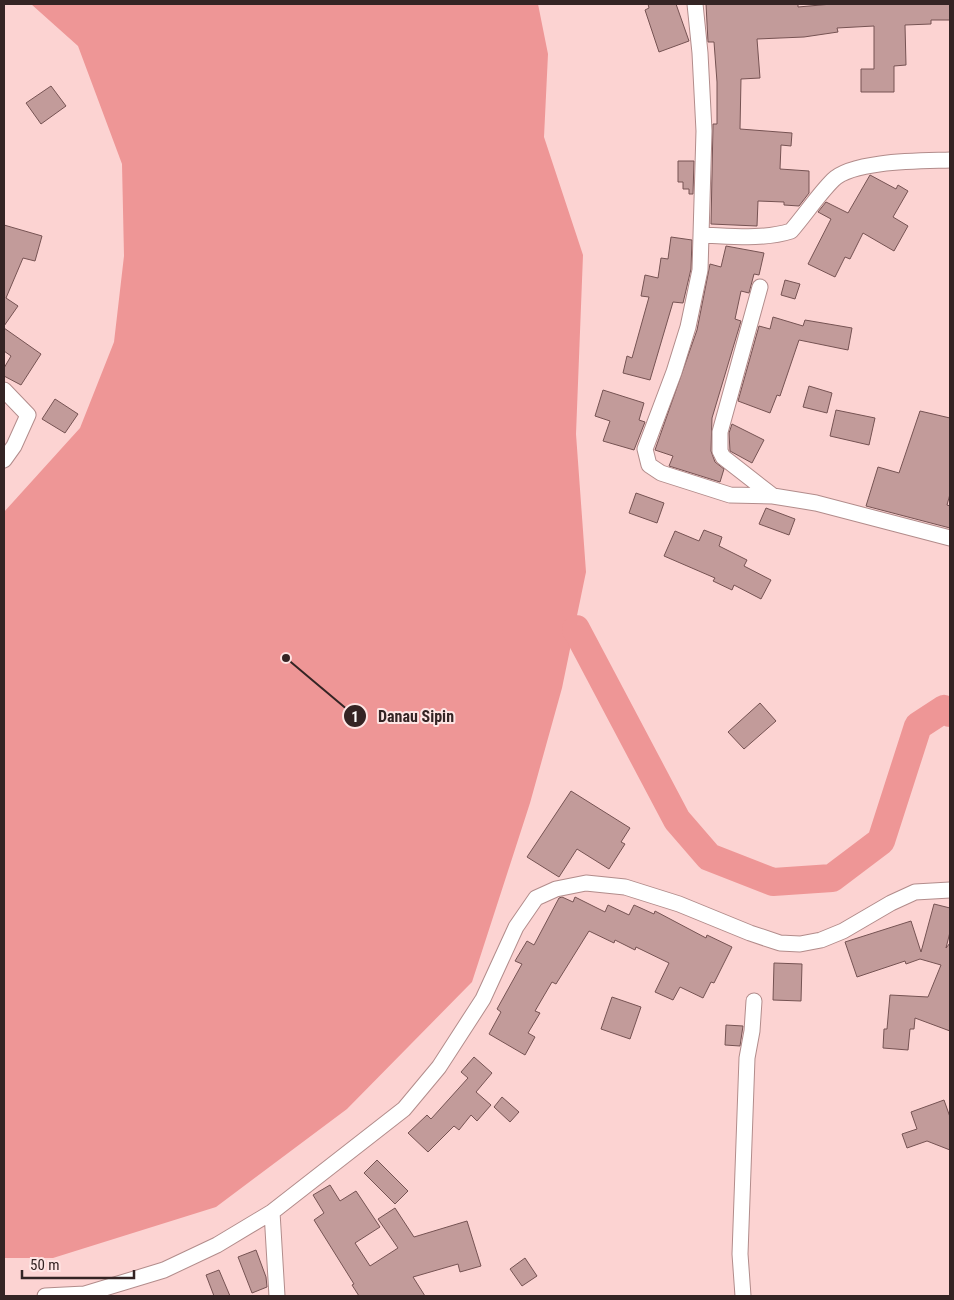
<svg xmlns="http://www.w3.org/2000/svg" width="954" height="1300" font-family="'Roboto Condensed',sans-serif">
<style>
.water{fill:#ee9696}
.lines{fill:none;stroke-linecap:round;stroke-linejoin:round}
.river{stroke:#ee9696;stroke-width:28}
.building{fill:#c29b9a;stroke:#765353}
.minor-casing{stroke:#b28c8b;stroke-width:17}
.minor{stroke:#fff;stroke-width:15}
.leader{fill:none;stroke:#342424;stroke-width:2}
.callout-dot{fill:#342424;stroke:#fee5e4;stroke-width:2}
.mark-label{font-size:15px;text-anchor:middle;font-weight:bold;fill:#fff}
.callout-label{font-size:16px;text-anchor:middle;font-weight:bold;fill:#342424;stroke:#fee5e4;stroke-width:4;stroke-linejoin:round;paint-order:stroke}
</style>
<rect width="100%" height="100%" fill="#fcd3d2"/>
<path class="water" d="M 31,4 L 538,4 L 548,54 L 544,137 L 583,255 L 576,434 L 586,572 L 562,688 L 530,803 L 472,982 L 347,1109 L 216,1207 L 53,1258 L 4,1258 L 4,512 L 80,428 L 114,342 L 124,256 L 122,164 L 78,46 Z"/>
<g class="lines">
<path class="river" d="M 576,629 L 677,820 L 709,857 L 773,882 L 832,878 L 881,841 L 918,726 L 944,709 L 950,713"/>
</g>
<path class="building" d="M 648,4 L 676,4 L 689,41 L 659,52 L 645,10 L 649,8 Z
M 706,4 L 798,4 L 798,7 L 832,4 L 950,4 L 950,20 L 931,20 L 931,24 L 905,25 L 906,65 L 894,66 L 894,92 L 861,92 L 861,69 L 874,69 L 874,26 L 837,28 L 838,32 L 804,37 L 757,39 L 760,78 L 741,79 L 740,129 L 792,133 L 791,146 L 781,145 L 780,169 L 809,171 L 809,193 L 799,206 L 784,205 L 784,202 L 758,201 L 757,226 L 711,224 L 713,124 L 717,124 L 717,82 L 714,42 L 708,42 Z
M 51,86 L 66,106 L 41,124 L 26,103 Z
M 678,161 L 694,161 L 693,194 L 689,194 L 689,189 L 683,189 L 683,182 L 678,182 Z
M 870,175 L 896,189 L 898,185 L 908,191 L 893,217 L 908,226 L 894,251 L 863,233 L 850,259 L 845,257 L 835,277 L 808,264 L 831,219 L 818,212 L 826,202 L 848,213 Z
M 4,225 L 42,236 L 35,261 L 23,258 L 6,298 L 18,306 L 4,326 Z
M 671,237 L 692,240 L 691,269 L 683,303 L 673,302 L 650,380 L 623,373 L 627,356 L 632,358 L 649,297 L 641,296 L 645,275 L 658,278 L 661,258 L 668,259 Z
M 726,246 L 764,253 L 759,275 L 754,274 L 749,293 L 741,291 L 735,319 L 741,321 L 712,418 L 711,451 L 715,462 L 724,469 L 720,482 L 669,466 L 673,456 L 655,450 L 697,330 L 710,264 L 721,267 Z
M 785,280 L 800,284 L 795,299 L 781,295 Z
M 773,317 L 803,326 L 805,320 L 852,328 L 848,350 L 799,340 L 780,396 L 777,395 L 770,413 L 738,401 L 759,326 L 770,329 Z
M 4,328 L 41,354 L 21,385 L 4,376 L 4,368 L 11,356 L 4,351 Z
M 809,386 L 832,393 L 827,413 L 803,407 Z
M 603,390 L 644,403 L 639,420 L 645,422 L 634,450 L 603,441 L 610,421 L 595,416 Z
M 55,399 L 78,414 L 65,433 L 42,419 Z
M 836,410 L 875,418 L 869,445 L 830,436 Z
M 920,411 L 950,418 L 950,494 L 947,505 L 950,506 L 950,528 L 866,506 L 878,467 L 899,473 Z
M 732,424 L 764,440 L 752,463 L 730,451 L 729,433 Z
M 636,493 L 664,503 L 657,523 L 629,513 Z
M 766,508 L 795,519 L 789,535 L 759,524 Z
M 704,530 L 722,537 L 719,546 L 747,560 L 744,566 L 771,580 L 761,599 L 734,585 L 732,590 L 713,581 L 715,578 L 664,556 L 675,531 L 699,541 Z
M 760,703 L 776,721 L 744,749 L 728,732 Z
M 571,791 L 630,828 L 621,842 L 625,844 L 609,869 L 577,849 L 559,877 L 527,857 Z
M 562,897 L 573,902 L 575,897 L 605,912 L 608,905 L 629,915 L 634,905 L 654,914 L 655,911 L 706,938 L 707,935 L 732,947 L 714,983 L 711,982 L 703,998 L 680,987 L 673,1000 L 655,992 L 669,963 L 636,947 L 635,950 L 615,940 L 614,943 L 589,931 L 556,984 L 552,982 L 535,1011 L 540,1013 L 528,1033 L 535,1037 L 525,1055 L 489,1034 L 501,1012 L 497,1009 L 522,964 L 515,961 L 527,941 L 534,945 L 559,898 Z
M 934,904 L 950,908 L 950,932 L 946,948 L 950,943 L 950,1031 L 915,1018 L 914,1029 L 910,1029 L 908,1050 L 883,1048 L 884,1029 L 887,1029 L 890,995 L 928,997 L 941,965 L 920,959 L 906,964 L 905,961 L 857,977 L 845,942 L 911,921 L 921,952 Z
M 774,963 L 802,964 L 801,1001 L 773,1000 Z
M 612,997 L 641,1007 L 630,1039 L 601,1029 Z
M 726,1025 L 743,1026 L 740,1046 L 725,1045 Z
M 474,1057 L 492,1073 L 476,1092 L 491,1105 L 477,1121 L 471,1115 L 459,1130 L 454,1126 L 428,1152 L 408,1133 L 427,1115 L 431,1119 L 468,1078 L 461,1072 Z
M 502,1097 L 519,1112 L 510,1122 L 494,1107 Z
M 944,1100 L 950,1117 L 950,1150 L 927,1141 L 907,1148 L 902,1134 L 917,1129 L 911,1112 Z
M 377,1160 L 408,1191 L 395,1204 L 364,1173 Z
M 330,1185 L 340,1201 L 356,1191 L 380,1227 L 355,1243 L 370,1266 L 398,1248 L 378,1219 L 395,1208 L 414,1237 L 467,1221 L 481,1266 L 460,1272 L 458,1264 L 413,1277 L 425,1296 L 359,1296 L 352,1285 L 354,1284 L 314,1220 L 324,1213 L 313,1195 Z
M 256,1250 L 266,1277 L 267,1287 L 252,1293 L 238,1257 Z
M 525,1258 L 537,1276 L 522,1286 L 510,1269 Z
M 219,1270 L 230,1296 L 214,1296 L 206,1275 Z"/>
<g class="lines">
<g class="minor-casing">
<path id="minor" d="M 695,4 L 700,53 L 704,131 L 700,270 L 688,327 L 674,372 L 645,449 L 649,465 L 661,473 L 730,495 L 773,496 L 816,503 L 950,538
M 701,235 C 731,236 763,240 791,231 C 805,215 818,195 833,180 C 853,160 923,161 950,160
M 760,287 L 720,432 L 720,451 L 723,457 L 773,496
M 4,390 L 28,415 L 14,446 L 4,460
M 272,1212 L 277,1296
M 45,1296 L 85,1294 L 164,1270 L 217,1245 L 272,1212 L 404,1109 L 439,1067 L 483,999 L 516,927 L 536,898 L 556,889 L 586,883 L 625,887 L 679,904 L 750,933 L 780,943 L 800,944 L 821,940 L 843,931 L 891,903 L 915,892 L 950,890
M 743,1296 L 740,1254 L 747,1058 L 752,1031 L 754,1001"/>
</g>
<use href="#minor" class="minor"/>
</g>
<path class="leader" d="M286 658L355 716"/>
<g class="callout-dot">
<circle cx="286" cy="658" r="5"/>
<circle cx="355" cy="716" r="12"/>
</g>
<g class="mark-label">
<text x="355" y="722">1</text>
</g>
<g class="callout-label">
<text x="416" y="722">Danau Sipin</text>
</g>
<rect width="954" height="1300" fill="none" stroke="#342424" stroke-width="10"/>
<path d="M22 1270v8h112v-8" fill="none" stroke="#342424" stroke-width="2.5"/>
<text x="30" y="1270" font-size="15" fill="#342424" stroke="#fee5e4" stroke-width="4" paint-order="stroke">50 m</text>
</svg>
